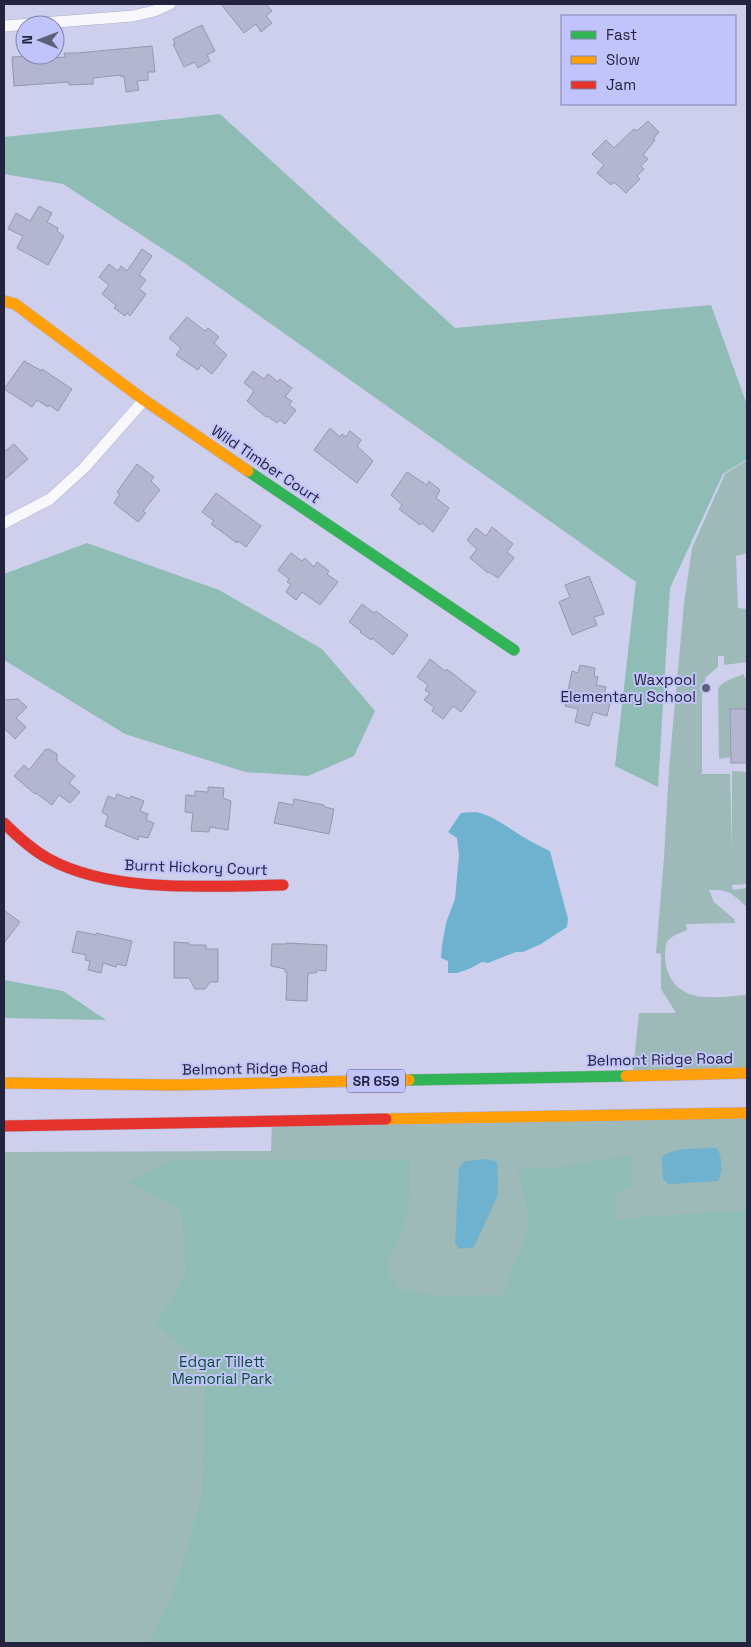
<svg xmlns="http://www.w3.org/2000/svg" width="751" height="1647" font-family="'Space Grotesk',sans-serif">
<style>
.green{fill:#9dbab9}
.forest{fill:#8fbcb4}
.water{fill:#6fb2cf}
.building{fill:#b4b5cf;stroke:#9597af}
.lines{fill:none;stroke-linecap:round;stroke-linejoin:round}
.street-casing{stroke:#adaec8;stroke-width:12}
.fast-casing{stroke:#adaec8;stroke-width:12}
.slow-casing{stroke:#adaec8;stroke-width:12}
.jam-casing{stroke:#adaec8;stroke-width:12}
.street{stroke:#f8f8fc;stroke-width:11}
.fast{stroke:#30b455;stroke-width:11}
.slow{stroke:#ff9f0a;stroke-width:11}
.jam{stroke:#e5322d;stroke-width:11}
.poi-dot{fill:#5e5f7b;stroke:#c0c4fa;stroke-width:2}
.labels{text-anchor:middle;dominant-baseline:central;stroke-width:4;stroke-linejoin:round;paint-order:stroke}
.shield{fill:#c0c4fa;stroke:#525376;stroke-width:1}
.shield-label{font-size:14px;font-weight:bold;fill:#23233d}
.street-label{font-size:15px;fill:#23233d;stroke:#c0c4fa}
.poi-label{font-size:15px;fill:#23233d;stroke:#c0c4fa;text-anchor:end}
.park-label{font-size:15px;fill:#0d4d34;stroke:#c0c4fa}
</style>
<rect width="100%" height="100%" fill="#cdcfed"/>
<path class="green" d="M 747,460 L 747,553 L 736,556 L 738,608 L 747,609 L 747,662 L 724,665 L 724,656 L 718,656 L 718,667 L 706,677 L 702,690 L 702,774 L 730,774 L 732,851 L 732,771 L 747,772 L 747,884 L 732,885 L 733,890 L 747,888 L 747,907 C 731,893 731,890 709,890 L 714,902 L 734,919 L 735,923 L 686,924 L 687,930 C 680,933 671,936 667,942 C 665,946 665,953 665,958 C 666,974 673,987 689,994 C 704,1000 731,996 747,995 L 747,1069 L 633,1071 L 639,1013 L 676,1013 L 661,989 L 661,954 L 656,953 L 664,857 L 669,768 L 684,604 L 692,548 L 725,474 Z
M 744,674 L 744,677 L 747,678 L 747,709 L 731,709 L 731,757 L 719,759 L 718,689 C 723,680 735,678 744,674 Z
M 747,1107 L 747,1612 L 293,1643 L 4,1643 L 4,1152 L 271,1151 L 272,1116 Z"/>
<path class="forest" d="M 220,114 L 455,328 L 711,305 L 747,405 L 747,459 L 723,474 L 670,588 L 658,787 L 615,766 L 636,582 L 186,264 L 63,184 L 4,174 L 4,137 Z
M 87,543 L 219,590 L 322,649 L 375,711 L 354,756 L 308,776 L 245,772 L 125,734 L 4,660 L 4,574 Z
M 4,980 L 63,991 L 106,1020 L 4,1018 Z
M 632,1155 L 632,1184 L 615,1195 L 616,1219 L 747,1210 L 747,1643 L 150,1643 L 177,1582 L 202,1494 L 206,1366 L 156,1324 L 186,1275 L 181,1209 L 128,1182 L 173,1160 L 410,1160 L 409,1205 L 404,1225 L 386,1269 L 398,1289 L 437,1296 L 502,1295 L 530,1224 L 518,1168 L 545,1169 Z"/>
<path class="water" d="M 475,812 C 494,815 509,829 525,838 C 533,843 542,847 550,851 L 568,919 L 567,927 L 541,944 L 523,952 L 516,952 L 488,963 L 482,962 L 469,969 L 457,973 L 448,973 L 448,961 L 441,958 L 442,945 L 446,923 L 455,899 L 459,855 L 457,838 L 448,832 L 461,813 Z
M 712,1148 L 717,1148 C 722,1156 723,1173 718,1181 L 672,1184 L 668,1184 L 663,1179 L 662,1158 C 669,1147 699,1149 712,1148 Z
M 487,1159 L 497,1162 L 498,1182 L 497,1197 L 474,1247 L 459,1249 L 455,1243 L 459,1168 L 465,1161 Z"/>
<path class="building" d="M 221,4 L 266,4 L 272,11 L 266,16 L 272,23 L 261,32 L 256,24 L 244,33 Z
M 202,25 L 215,51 L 207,55 L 210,61 L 198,68 L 195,62 L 184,67 L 173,44 L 175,44 L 173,39 Z
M 152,46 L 155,72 L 148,72 L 148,80 L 137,81 L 139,90 L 126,92 L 124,76 L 121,77 L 121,75 L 93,78 L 93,84 L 69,85 L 69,82 L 14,86 L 12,57 L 39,56 L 39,59 L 65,57 L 64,53 L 77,53 Z
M 648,121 L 659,132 L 653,139 L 655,140 L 643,155 L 648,159 L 641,166 L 644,169 L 637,176 L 640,179 L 626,193 L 614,182 L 611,185 L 597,173 L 604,165 L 592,154 L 606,140 L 614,148 L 634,129 L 637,131 Z
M 39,206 L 52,213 L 47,222 L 58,228 L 57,231 L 64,236 L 48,265 L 17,248 L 23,236 L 8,229 L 16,213 L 30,221 Z
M 142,249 L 152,256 L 139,275 L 146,280 L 139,289 L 146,294 L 130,316 L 127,313 L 125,316 L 114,308 L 116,305 L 102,294 L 109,285 L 99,277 L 109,264 L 118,271 L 121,266 L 127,271 Z
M 187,317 L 205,331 L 208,328 L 219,337 L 214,343 L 227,355 L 212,374 L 201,365 L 198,370 L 176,355 L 181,348 L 169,338 Z
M 24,361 L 42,371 L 42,369 L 72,389 L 58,411 L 49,405 L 48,407 L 37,400 L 32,407 L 4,389 Z
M 253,371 L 264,379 L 268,374 L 278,382 L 280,379 L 292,388 L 285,397 L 292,401 L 289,405 L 296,410 L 285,424 L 280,420 L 277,423 L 267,416 L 266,417 L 247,401 L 254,391 L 244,383 Z
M 330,428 L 340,437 L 342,434 L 346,437 L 350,431 L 361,440 L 357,446 L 373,461 L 357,483 L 314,450 Z
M 14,444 L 28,459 L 4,480 L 4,452 Z
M 137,464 L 154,477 L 151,481 L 160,490 L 143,511 L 146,513 L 138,522 L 114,503 L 120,494 L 117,492 Z
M 407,472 L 427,485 L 429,481 L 440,490 L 436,498 L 449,508 L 433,532 L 422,523 L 420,525 L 399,509 L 402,505 L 391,495 Z
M 216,493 L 261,526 L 246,547 L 238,541 L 237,543 L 211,524 L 214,521 L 202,512 Z
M 492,527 L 513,544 L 507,552 L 514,558 L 498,578 L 489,572 L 488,573 L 470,558 L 477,549 L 467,540 L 476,528 L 486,536 Z
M 291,553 L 302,561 L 305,558 L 314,567 L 317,562 L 329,571 L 327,574 L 338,582 L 320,605 L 302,592 L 296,600 L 286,592 L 291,584 L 287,582 L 289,579 L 278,570 Z
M 589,576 L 604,614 L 594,617 L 597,625 L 572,635 L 559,602 L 570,597 L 565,585 Z
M 362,604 L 374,613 L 376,611 L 408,635 L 393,655 L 372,638 L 371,640 L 360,632 L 361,631 L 349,622 Z
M 430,659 L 445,671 L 447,669 L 476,692 L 461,712 L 453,706 L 443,719 L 432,711 L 434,707 L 424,700 L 430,693 L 425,690 L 428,685 L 417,677 Z
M 580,665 L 595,668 L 594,676 L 598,677 L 596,685 L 606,687 L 603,701 L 610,703 L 607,716 L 593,712 L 589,726 L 575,722 L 578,709 L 565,706 L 572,671 L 578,673 Z
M 18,699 L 27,707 L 16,718 L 26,727 L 15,739 L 5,729 L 4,730 L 4,700 Z
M 730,709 L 747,709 L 747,763 L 731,763 Z
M 49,749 L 57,754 L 57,762 L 75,776 L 69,783 L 80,792 L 70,803 L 59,795 L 52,805 L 36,793 L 35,794 L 14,776 L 24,765 L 29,770 L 45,750 Z
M 208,787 L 224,788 L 223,798 L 231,801 L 228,830 L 210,827 L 209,832 L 191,831 L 193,813 L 185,812 L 186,795 L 195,796 L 195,791 L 208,792 Z
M 117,794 L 130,799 L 131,796 L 144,801 L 140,811 L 148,814 L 146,820 L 154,823 L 148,838 L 139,836 L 138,840 L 105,826 L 108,816 L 102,812 L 108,796 L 115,799 Z
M 294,799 L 324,805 L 324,807 L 334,809 L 329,834 L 274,823 L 279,802 L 293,805 Z
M 4,910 L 20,922 L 4,943 Z
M 77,931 L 96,935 L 96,933 L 132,941 L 126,966 L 117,964 L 116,967 L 103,963 L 101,973 L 88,970 L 90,961 L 85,960 L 86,955 L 72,952 Z
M 174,942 L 189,943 L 189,945 L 206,945 L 206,949 L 218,949 L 218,982 L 210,982 L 205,989 L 195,989 L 189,978 L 174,978 Z
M 286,943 L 327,945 L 326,971 L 317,970 L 316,973 L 308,973 L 307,1001 L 286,1000 L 287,972 L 285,972 L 285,969 L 271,966 L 272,944 L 286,944 Z"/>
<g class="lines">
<g class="street-casing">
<path id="street" d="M 4,26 L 133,16 L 154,11 L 170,4
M 4,523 L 50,499 L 84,468 L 144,400"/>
</g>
<g class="fast-casing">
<path id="fast" d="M 248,471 L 514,650
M 409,1080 L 626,1076"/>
</g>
<g class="slow-casing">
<path id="slow" d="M 4,301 L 15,304 L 144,400 L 248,471
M 626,1076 L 747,1073
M 4,1083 L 175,1085 L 409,1080
M 386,1119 L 747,1113"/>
</g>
<g class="jam-casing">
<path id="jam" d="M 4,823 C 17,836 32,850 49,859 C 113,894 211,886 283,885
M 4,1126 L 386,1119"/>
</g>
<use href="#street" class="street"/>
<use href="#fast" class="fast"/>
<use href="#slow" class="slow"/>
<use href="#jam" class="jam"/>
</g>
<circle class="poi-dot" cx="706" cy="688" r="5"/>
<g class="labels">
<rect class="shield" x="347" y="1069.5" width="58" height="23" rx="4"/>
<g class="shield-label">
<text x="376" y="1081">SR 659</text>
</g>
<g class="street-label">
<text transform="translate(266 464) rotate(34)">Wild Timber Court</text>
<text transform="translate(196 867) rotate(2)">Burnt Hickory Court</text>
<text transform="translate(660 1059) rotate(-1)">Belmont Ridge Road</text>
<text transform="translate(255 1068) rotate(-1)">Belmont Ridge Road</text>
</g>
<g class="poi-label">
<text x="696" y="679">Waxpool<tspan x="696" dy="17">Elementary School</tspan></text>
</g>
<g class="park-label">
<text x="222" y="1361">Edgar Tillett<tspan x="222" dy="17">Memorial Park</tspan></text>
</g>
</g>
<rect width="751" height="1647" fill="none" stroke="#23233d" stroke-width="10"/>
<rect x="561" y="15" width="175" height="90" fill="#c0c4fa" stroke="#8184ae"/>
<rect x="571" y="31" width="25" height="8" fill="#30b455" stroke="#8184ae"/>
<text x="606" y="40" font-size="15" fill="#23233d">Fast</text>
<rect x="571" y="56" width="25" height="8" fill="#ff9f0a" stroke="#8184ae"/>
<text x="606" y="65" font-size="15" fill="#23233d">Slow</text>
<rect x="571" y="81" width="25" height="8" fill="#e5322d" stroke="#8184ae"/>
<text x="606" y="90" font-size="15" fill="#23233d">Jam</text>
<g transform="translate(40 40) rotate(271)"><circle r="24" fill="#c0c4fa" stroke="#8184ae"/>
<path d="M0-4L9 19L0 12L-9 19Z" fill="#5e5f7b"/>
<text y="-8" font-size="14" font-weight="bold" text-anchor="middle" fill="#23233d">N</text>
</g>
</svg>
